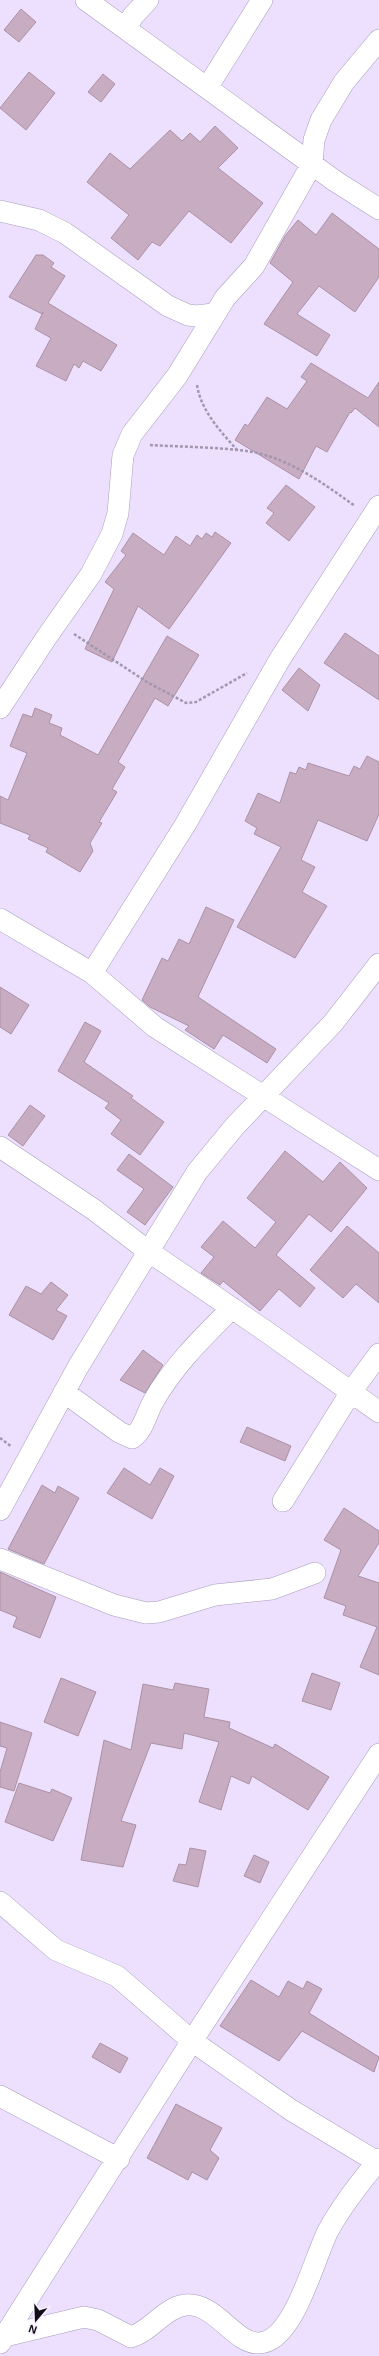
<svg xmlns="http://www.w3.org/2000/svg" width="379" height="2356" font-family="Arial,sans-serif">
<style>
.building{fill:#c8acc1;stroke:#ac91a5}
.lines{fill:none;stroke-linecap:round;stroke-linejoin:round}
.minor-casing{stroke:#a89dba;stroke-width:22}
.path{stroke:#a197af;stroke-width:2.5;stroke-dasharray:3 2;stroke-linecap:butt}
.minor{stroke:#fff;stroke-width:21}
</style>
<rect width="100%" height="100%" fill="#ece0fe"/>
<path class="building" d="M 21,9 L 36,22 L 19,42 L 4,30 Z
M 29,72 L 55,93 L 26,130 L 0,108 Z
M 103,74 L 115,84 L 101,102 L 88,92 Z
M 215,126 L 238,148 L 218,168 L 263,203 L 231,243 L 189,211 L 160,246 L 152,242 L 138,260 L 111,238 L 129,215 L 87,182 L 110,153 L 130,169 L 170,130 L 182,141 L 190,133 L 200,142 Z
M 332,213 L 379,249 L 379,277 L 355,312 L 319,286 L 297,314 L 330,335 L 317,356 L 264,324 L 293,282 L 270,263 L 285,236 L 298,220 L 316,235 Z
M 36,255 L 43,255 L 54,263 L 51,267 L 65,276 L 48,303 L 117,345 L 101,371 L 83,361 L 79,368 L 74,364 L 66,381 L 36,366 L 51,338 L 35,329 L 43,312 L 42,314 L 9,297 Z
M 311,363 L 368,398 L 379,382 L 379,427 L 355,408 L 351,413 L 350,412 L 327,452 L 316,446 L 299,479 L 235,440 L 245,424 L 248,426 L 267,397 L 287,409 L 307,381 L 301,377 Z
M 286,485 L 315,507 L 289,541 L 266,523 L 274,513 L 267,508 Z
M 215,532 L 231,543 L 169,629 L 138,606 L 112,662 L 85,649 L 114,589 L 105,582 L 126,555 L 121,551 L 133,533 L 164,555 L 176,536 L 190,546 L 197,535 L 202,539 L 206,533 L 212,537 Z
M 345,633 L 379,656 L 379,700 L 324,663 Z
M 167,636 L 199,655 L 168,706 L 155,698 L 118,762 L 125,767 L 112,789 L 117,792 L 99,822 L 102,823 L 90,843 L 93,851 L 80,872 L 46,852 L 48,848 L 28,839 L 30,835 L 0,823 L 0,796 L 8,800 L 27,753 L 10,746 L 23,714 L 32,717 L 35,708 L 52,715 L 49,723 L 62,728 L 60,735 L 98,755 Z
M 299,668 L 320,685 L 308,711 L 282,690 Z
M 367,756 L 379,762 L 379,814 L 367,841 L 318,820 L 301,860 L 315,867 L 302,892 L 327,906 L 295,958 L 237,927 L 281,847 L 254,834 L 257,828 L 245,821 L 258,793 L 280,803 L 290,772 L 296,774 L 299,767 L 306,770 L 308,763 L 349,776 L 354,766 L 360,769 Z
M 206,907 L 234,920 L 198,997 L 276,1049 L 267,1063 L 223,1035 L 214,1049 L 185,1030 L 189,1026 L 150,1007 L 142,1000 L 162,958 L 168,961 L 179,939 L 189,944 Z
M 0,987 L 29,1005 L 11,1034 L 0,1027 Z
M 85,1022 L 101,1031 L 84,1062 L 133,1096 L 131,1098 L 164,1122 L 140,1155 L 111,1134 L 121,1120 L 105,1108 L 109,1103 L 58,1071 Z
M 30,1105 L 45,1116 L 23,1146 L 8,1135 Z
M 285,1151 L 323,1182 L 340,1162 L 367,1188 L 331,1232 L 309,1214 L 276,1255 L 315,1288 L 300,1307 L 279,1289 L 260,1311 L 223,1281 L 220,1285 L 201,1273 L 214,1257 L 201,1247 L 223,1221 L 255,1248 L 276,1222 L 247,1198 Z
M 129,1154 L 173,1187 L 145,1225 L 127,1212 L 144,1189 L 117,1170 Z
M 347,1226 L 379,1253 L 379,1303 L 356,1284 L 343,1298 L 310,1270 Z
M 51,1282 L 68,1295 L 56,1310 L 67,1316 L 53,1340 L 9,1315 L 26,1286 L 41,1294 Z
M 143,1350 L 163,1365 L 145,1393 L 120,1380 Z
M 247,1427 L 291,1446 L 285,1461 L 240,1442 Z
M 124,1468 L 150,1485 L 160,1468 L 174,1476 L 152,1519 L 107,1493 Z
M 42,1485 L 55,1493 L 58,1486 L 79,1498 L 44,1564 L 8,1549 Z
M 344,1508 L 379,1531 L 379,1543 L 358,1576 L 379,1583 L 379,1675 L 360,1667 L 377,1627 L 343,1615 L 346,1606 L 324,1598 L 341,1550 L 324,1540 Z
M 0,1572 L 56,1597 L 40,1638 L 13,1627 L 17,1617 L 0,1610 Z
M 312,1673 L 340,1683 L 331,1710 L 302,1701 Z
M 61,1678 L 96,1692 L 78,1736 L 44,1722 Z
M 175,1683 L 209,1689 L 204,1717 L 230,1722 L 229,1728 L 273,1748 L 275,1744 L 329,1777 L 308,1810 L 252,1776 L 249,1784 L 231,1776 L 221,1810 L 199,1802 L 219,1742 L 184,1733 L 182,1749 L 151,1743 L 121,1821 L 136,1825 L 123,1867 L 81,1860 L 104,1740 L 131,1750 L 143,1684 L 173,1690 Z
M 0,1722 L 32,1733 L 14,1791 L 0,1787 L 0,1772 L 7,1748 L 0,1746 Z
M 19,1783 L 50,1793 L 52,1789 L 72,1798 L 53,1841 L 5,1822 Z
M 190,1848 L 206,1851 L 198,1887 L 173,1881 L 179,1864 L 186,1865 Z
M 254,1855 L 269,1862 L 260,1883 L 244,1876 Z
M 251,1980 L 279,1997 L 288,1981 L 303,1989 L 307,1981 L 322,1989 L 309,2013 L 379,2057 L 374,2072 L 302,2031 L 279,2061 L 220,2026 Z
M 100,2043 L 128,2058 L 120,2073 L 92,2057 Z
M 176,2104 L 222,2128 L 210,2150 L 219,2158 L 207,2180 L 192,2172 L 188,2180 L 147,2158 Z"/>
<g class="lines">
<g class="minor-casing">
<path id="minor" d="M 86,0 L 335,181 L 379,209
M 126,29 L 133,16 L 148,0
M 207,88 L 262,0
M 0,211 L 39,220 L 65,233 L 168,306 L 188,315 L 197,316 L 213,314
M 0,708 L 46,638 L 91,574 L 112,534 L 118,513 L 123,455 L 132,434 L 177,376 L 225,298 L 254,266 L 312,164 L 314,140 L 321,120 L 344,82 L 379,40
M 0,919 L 92,973 L 155,1027 L 379,1170
M 92,973 L 185,825 L 280,659 L 379,506
M 0,1147 L 93,1209 L 148,1251 L 264,1330 L 379,1412
M 64,1392 L 119,1432 L 132,1438 C 144,1430 146,1414 153,1402 C 173,1366 203,1337 232,1308
M 283,1501 L 351,1392 L 379,1354
M 0,1510 L 78,1367 L 197,1172 L 235,1126 L 333,1023 L 379,964
M 0,1559 L 114,1605 L 146,1613 L 159,1612 L 215,1595 L 272,1589 L 315,1573
M 0,1902 L 56,1950 L 117,1976 L 192,2041 L 291,2110 L 379,2163
M 0,2096 L 119,2159
M 5,2336 L 84,2317 L 98,2320 L 131,2337 C 151,2331 164,2308 185,2305 C 216,2302 234,2344 259,2343 C 294,2342 314,2258 328,2231 C 342,2205 361,2182 379,2159
M 0,2343 L 192,2041 L 379,1754"/>
</g>
<path class="path" d="M 197,385 C 201,411 221,432 238,451
M 150,445 C 183,447 222,447 253,452 C 292,460 324,484 355,506
M 74,634 L 147,682 L 186,703 L 196,702 L 247,673
M 0,1438 L 12,1447"/>
<use href="#minor" class="minor"/>
</g>
<g transform="translate(36 2320) rotate(199)" stroke="#f6f1fd" stroke-width="3" paint-order="stroke">
<path d="M0-3L7 15L0 10L-7 15Z" fill="#110d17"/>
<text y="-6" font-size="11" font-weight="bold" text-anchor="middle" fill="#110d17">N</text>
</g>
</svg>
